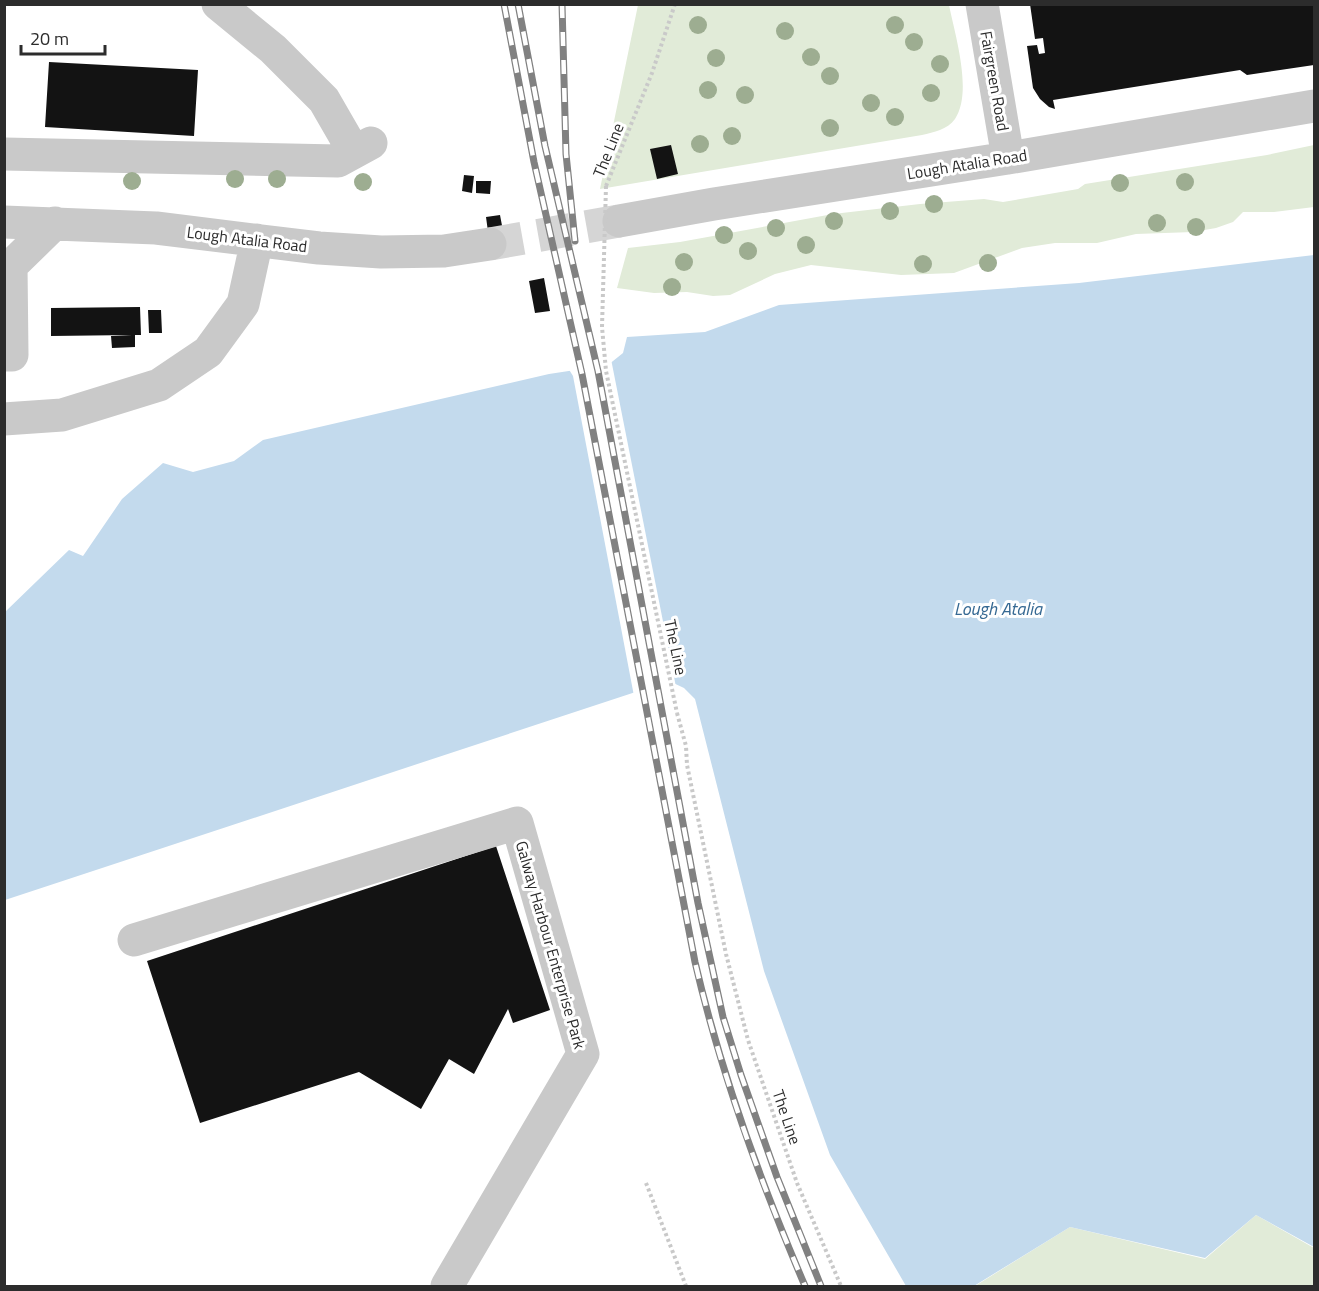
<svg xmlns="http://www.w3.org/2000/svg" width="1319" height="1291" font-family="'Titillium Web',sans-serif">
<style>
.green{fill:#e1ebd8}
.water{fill:#c3daed}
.pier{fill:#fff}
.building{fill:#131313}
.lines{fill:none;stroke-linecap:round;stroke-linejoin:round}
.minor-tunnel{stroke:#d5d5d5;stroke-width:33;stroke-dasharray:33 16;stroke-linecap:butt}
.path{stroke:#c9c9c9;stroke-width:4;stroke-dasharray:3 3;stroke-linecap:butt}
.minor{stroke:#c9c9c9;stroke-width:33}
.rail-casing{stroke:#818181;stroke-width:7}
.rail{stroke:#fff;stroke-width:4.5;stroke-dasharray:14;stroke-linecap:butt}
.path-bridge{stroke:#c9c9c9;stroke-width:4;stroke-dasharray:3 3;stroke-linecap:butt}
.tree{fill:#9dad91}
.labels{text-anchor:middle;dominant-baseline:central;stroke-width:6;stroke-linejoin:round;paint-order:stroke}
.street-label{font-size:16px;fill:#2c2c2c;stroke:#fff}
.water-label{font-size:18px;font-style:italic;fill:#366993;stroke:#fff}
</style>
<rect width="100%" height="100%" fill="#fff"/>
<path class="green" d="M 638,5 L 949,5 C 955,35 973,92 955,119 C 947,130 934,132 922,135 L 600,189 Z
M 1314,145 L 1314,207 L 1274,212 L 1243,212 L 1233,222 L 1216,228 L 1193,232 L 1136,234 L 1097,243 L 1055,243 L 1022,248 L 954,273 L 901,275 L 811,265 L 775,274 L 730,295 L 713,296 L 687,292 L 654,293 L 617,288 L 628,248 L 680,242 L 833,214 L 920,204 L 984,199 L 1003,202 L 1078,189 L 1085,184 L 1267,155 Z
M 1256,1215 L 1314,1248 L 1314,1286 L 975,1286 L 1070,1227 L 1205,1259 Z"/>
<path class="water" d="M 1314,255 L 1314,1247 L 1256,1215 L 1205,1258 L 1070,1227 L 974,1286 L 906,1286 L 830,1155 L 764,971 L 695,699 L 684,688 L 669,681 L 5,900 L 5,612 L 69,550 L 83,556 L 122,499 L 163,463 L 193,472 L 234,461 L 263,440 L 549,374 L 608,365 L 623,353 L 627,337 L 705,332 L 779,305 L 1079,283 Z"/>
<path class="pier" d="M 611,359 L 676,687 L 668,684 L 634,696 L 573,376 L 568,368 L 607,362 Z"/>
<path class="building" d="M 1030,4 L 1314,4 L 1314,65 L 1247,75 L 1240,70 L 1053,100 L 1055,109 L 1049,107 L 1040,99 L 1033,88 L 1027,46 L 1037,45 L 1039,54 L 1045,53 L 1043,38 L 1035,39 Z
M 49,62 L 198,70 L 194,136 L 45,127 Z
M 671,145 L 678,174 L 657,179 L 650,149 Z
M 464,175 L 474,176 L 472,193 L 462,191 Z
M 476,181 L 491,181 L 490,194 L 476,193 Z
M 500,215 L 504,236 L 489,239 L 486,217 Z
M 544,278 L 550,311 L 535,313 L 529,281 Z
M 140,307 L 141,335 L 135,335 L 135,347 L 112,348 L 111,336 L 132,335 L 51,336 L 51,308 Z
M 148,310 L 161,310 L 162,333 L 149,333 Z
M 496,846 L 550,1010 L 513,1023 L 508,1009 L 474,1074 L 449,1059 L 421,1109 L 359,1072 L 200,1123 L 147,961 Z"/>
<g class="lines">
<path class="minor-tunnel" d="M 490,244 L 619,221"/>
<path class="path" d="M 606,186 L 652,73 L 675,4
M 677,713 L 686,746 L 687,765 L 726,954 L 748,1040 L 797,1183 L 841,1286
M 646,1183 L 686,1286"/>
<path class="minor" d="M 218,4 L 273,49 L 324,100 L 354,152
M 982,4 L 1008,158
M 4,154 L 338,161 L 371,143
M 619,221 L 714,204 L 1008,158 L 1314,106
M 4,222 L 156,228 L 319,248 L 381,252 L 444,251 L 490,244
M 4,355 L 12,355 L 11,266 L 55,223
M 4,419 L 62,415 L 159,385 L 208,352 L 243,304 L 257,240
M 134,940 L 517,823 L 583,1054 L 447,1286"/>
<g class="rail-casing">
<path id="rail" d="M 504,4 L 534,162 L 582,374 L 695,962 C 721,1074 760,1181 805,1286
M 518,4 L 545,146 L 598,371 L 698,903 L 723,1017 L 741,1075 L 777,1177 L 821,1286
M 562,4 L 566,154 L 575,241"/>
</g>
<use href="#rail" class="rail"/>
<path class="path-bridge" d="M 606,186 L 602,327 L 606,371 L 677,713"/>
</g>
<g class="tree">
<circle cx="698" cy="25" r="9"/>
<circle cx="895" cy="25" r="9"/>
<circle cx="785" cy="31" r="9"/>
<circle cx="914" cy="42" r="9"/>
<circle cx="811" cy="57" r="9"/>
<circle cx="716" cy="58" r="9"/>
<circle cx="940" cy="64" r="9"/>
<circle cx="830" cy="76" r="9"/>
<circle cx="708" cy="90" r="9"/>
<circle cx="931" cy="93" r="9"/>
<circle cx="745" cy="95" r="9"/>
<circle cx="871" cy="103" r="9"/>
<circle cx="895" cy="117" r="9"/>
<circle cx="830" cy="128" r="9"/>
<circle cx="732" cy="136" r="9"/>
<circle cx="700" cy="144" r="9"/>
<circle cx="235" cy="179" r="9"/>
<circle cx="277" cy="179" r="9"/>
<circle cx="132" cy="181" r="9"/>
<circle cx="363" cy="182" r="9"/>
<circle cx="1185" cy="182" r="9"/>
<circle cx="1120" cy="183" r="9"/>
<circle cx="934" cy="204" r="9"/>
<circle cx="890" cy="211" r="9"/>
<circle cx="834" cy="221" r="9"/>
<circle cx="1157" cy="223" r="9"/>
<circle cx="1196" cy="227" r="9"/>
<circle cx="776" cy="228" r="9"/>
<circle cx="724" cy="235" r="9"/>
<circle cx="806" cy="245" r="9"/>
<circle cx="748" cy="251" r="9"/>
<circle cx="684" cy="262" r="9"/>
<circle cx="988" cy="263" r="9"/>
<circle cx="923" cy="264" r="9"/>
<circle cx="672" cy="287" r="9"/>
</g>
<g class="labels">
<g class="street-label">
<text transform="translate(995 81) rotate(80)">Fairgreen Road</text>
<text transform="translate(608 150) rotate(-68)">The Line</text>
<text transform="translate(967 164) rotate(-9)">Lough Atalia Road</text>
<text transform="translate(247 239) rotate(7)">Lough Atalia Road</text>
<text transform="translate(676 647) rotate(78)">The Line</text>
<text transform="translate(551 945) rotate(74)">Galway Harbour Enterprise Park</text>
<text transform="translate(787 1117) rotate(71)">The Line</text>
</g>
<g class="water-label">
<text x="998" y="608">Lough Atalia</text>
</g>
</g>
<rect width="1319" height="1291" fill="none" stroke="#2c2c2c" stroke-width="12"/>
<path d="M21 45v9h84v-9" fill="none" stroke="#2c2c2c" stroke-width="3"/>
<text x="30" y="45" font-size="18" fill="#2c2c2c" stroke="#ffffff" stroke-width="4.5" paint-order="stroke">20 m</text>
</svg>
